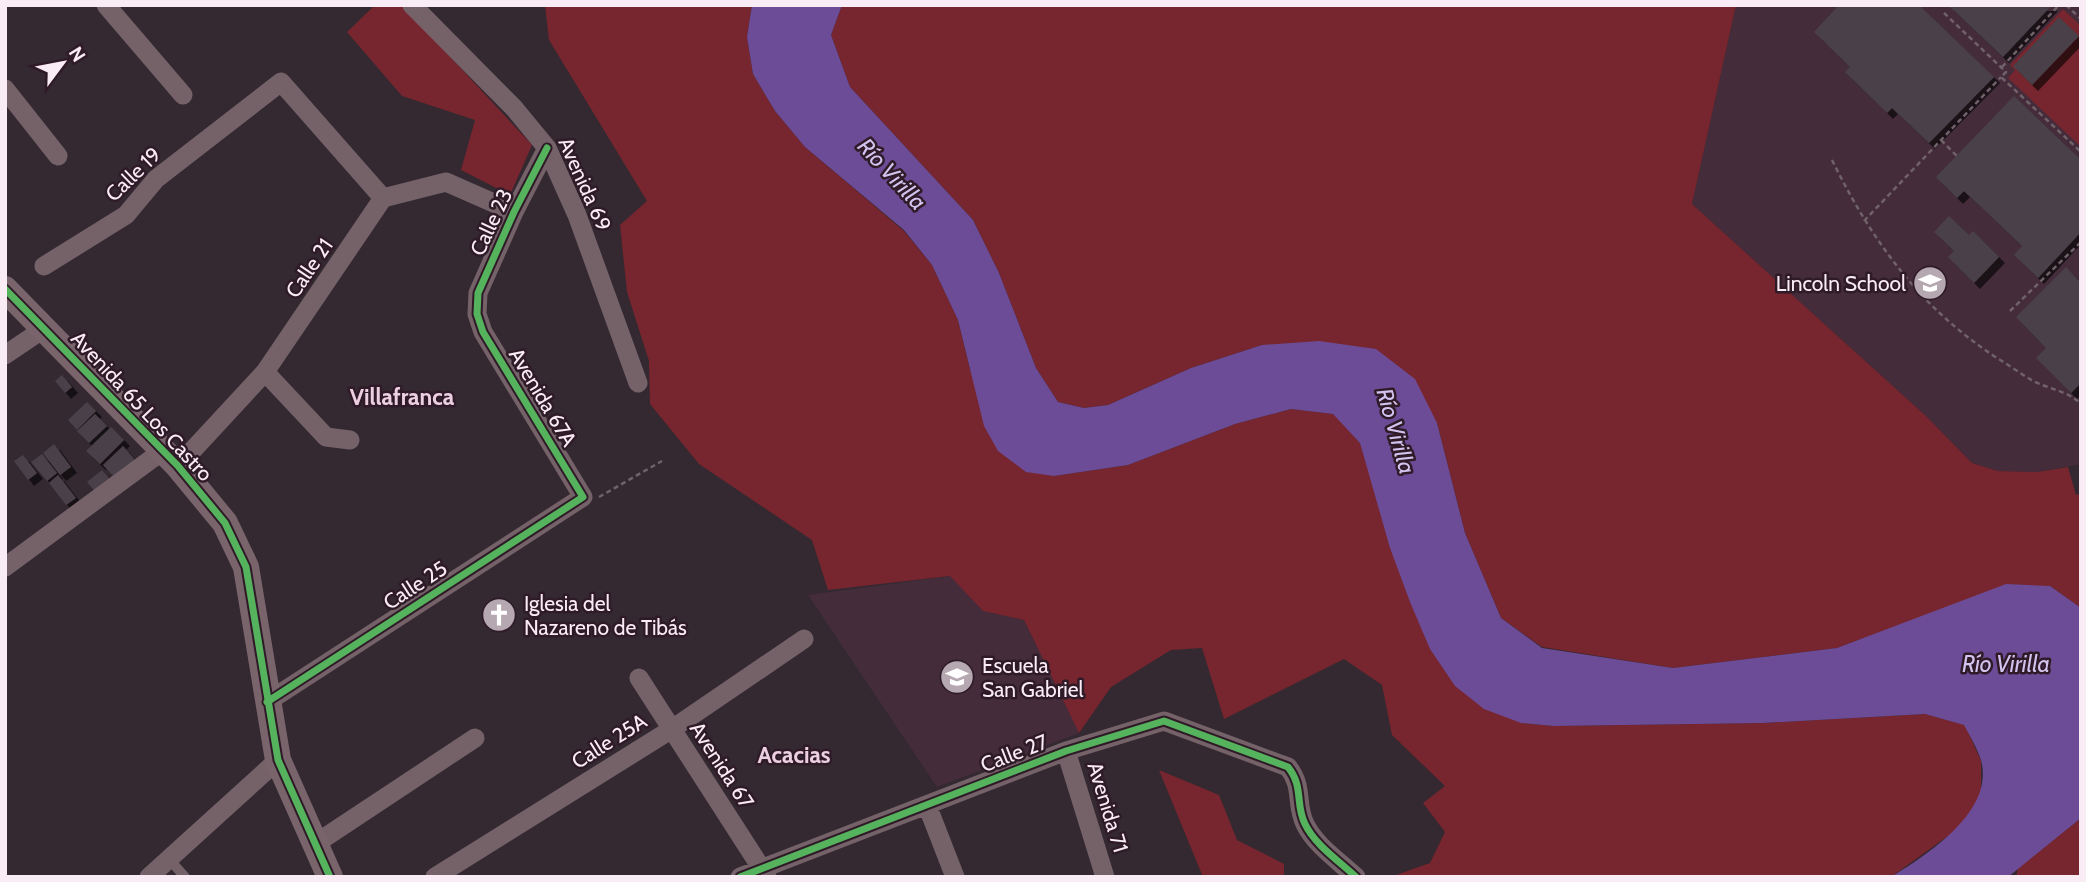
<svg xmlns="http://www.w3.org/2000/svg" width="2086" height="882" font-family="Cabin,sans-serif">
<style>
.built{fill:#442c3b}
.green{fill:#77252e}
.water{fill:#6c4c97}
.building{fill:#494048;filter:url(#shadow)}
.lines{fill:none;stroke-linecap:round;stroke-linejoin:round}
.path{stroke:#706268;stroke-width:2.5;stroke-dasharray:5 3.5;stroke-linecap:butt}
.lane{stroke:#756269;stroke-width:10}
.street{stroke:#756269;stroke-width:19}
.secondary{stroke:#79646c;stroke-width:26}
.cycleway-casing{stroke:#2f1b28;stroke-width:11}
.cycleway{stroke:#56b35d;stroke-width:7}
.labels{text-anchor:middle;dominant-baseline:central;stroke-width:5;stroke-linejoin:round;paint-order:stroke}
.street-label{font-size:21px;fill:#faecf5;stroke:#2f1b28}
.poi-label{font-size:21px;fill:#faecf5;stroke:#2f1b28;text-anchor:start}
.water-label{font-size:23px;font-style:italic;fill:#d2c3ef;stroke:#2f1b28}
.neighbourhood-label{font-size:23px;font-weight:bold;fill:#ecd0e1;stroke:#2f1b28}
</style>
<defs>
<filter id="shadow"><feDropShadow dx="6" dy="6" stdDeviation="0" flood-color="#0009"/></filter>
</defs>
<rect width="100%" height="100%" fill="#342931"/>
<path class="built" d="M 1736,5 L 2081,5 L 2081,464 L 2037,472 L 1998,471 L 1972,463 L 1926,416 L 1692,204 Z
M 951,576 L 983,611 L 1024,620 L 1079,733 L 937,787 L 808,595 Z"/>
<path class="green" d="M 375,5 L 402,5 L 532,145 L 510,195 L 461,170 L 475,120 L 402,96 L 347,32 Z
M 545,5 L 752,5 L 747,37 L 753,74 L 775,111 L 805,147 L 904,231 L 932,265 L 958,320 L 970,369 L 1054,476 L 1128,465 L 1235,424 L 1291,409 L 1334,414 L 1360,443 L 1374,487 L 1521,723 L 1554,726 L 1763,723 L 1925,714 L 1965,725 L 1981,761 L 1981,795 L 1959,828 L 1891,877 L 1398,877 L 1396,875 L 1430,863 L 1445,832 L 1423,803 L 1445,786 L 1392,735 L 1382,685 L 1344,659 L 1224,719 L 1202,648 L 1171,650 L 1111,687 L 1079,733 L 1024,620 L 983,611 L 950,576 L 828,590 L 812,540 L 699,464 L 650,404 L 649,361 L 627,292 L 620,225 L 647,201 L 549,40 Z
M 842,5 L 1736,5 L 1692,204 L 1926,416 L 1972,463 L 1998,471 L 2037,472 L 2068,467 L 2076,495 L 2081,494 L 2081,608 L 2050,586 L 1910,621 L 1837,648 L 1673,668 L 1542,647 L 1501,618 L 1465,533 L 1437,423 L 1262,345 L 1191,368 L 1108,405 L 1084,408 L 1058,402 L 1036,368 L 999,273 L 973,220 L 850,87 L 831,35 Z
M 2063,9 L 2081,26 L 2081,147 L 2008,78 L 2015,70 L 2010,65 Z
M 1159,770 L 1219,795 L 1237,840 L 1284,864 L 1284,877 L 1203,877 Z
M 2081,818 L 2081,877 L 2016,877 L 2018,868 Z"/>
<path class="water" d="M 752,5 L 842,5 L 831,35 L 850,87 L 973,220 L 999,273 L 1036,368 L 1058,402 L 1084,408 L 1108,405 L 1191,368 L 1262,345 L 1319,341 L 1376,349 L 1415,379 L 1437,423 L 1465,533 L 1501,618 L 1542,648 L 1673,668 L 1837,648 L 2006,584 L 2050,586 L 2081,608 L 2081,818 L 2008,877 L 1891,877 C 1928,854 1995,811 1981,760 C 1977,748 1970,736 1964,725 L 1925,714 L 1763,723 L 1554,726 L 1521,723 L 1484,709 L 1455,686 L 1430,649 L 1410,602 L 1390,548 L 1360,443 L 1333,414 L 1291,409 L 1235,424 L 1128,465 L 1054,476 L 1026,472 L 998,451 L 984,426 L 958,320 L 932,265 L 904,230 L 805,147 L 775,111 L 753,74 L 747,37 Z"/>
<path class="building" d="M 1839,5 L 1919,5 L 1994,77 L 1929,143 L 1892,108 L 1887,113 L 1845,72 L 1850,67 L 1814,32 Z
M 1948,5 L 2052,5 L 2003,57 Z
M 2059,17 L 2079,36 L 2032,85 L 2013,66 Z
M 2014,96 L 2081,160 L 2081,232 L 2038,278 L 2014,255 L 2022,246 L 1964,191 L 1957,198 L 1936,177 Z
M 1949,216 L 1969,235 L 1973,231 L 1999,257 L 1974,283 L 1948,257 L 1954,251 L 1934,232 Z
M 2066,267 L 2081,283 L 2081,383 L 2071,393 L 2036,358 L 2046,348 L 2016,317 Z
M 62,375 L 72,387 L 65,393 L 55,381 Z
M 87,402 L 96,411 L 77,430 L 68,420 Z
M 95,414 L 107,426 L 89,443 L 77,431 Z
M 111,427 L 124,440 L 100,464 L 86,451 Z
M 54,444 L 71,467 L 60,475 L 43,453 Z
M 123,446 L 136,461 L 117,480 L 103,465 Z
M 42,454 L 57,473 L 47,481 L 31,462 Z
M 23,455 L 37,473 L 28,480 L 14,461 Z
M 102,470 L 114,484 L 99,496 L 87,482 Z
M 58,475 L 76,498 L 66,505 L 49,483 Z"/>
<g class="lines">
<path class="path" d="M 2066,5 L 2081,19
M 1944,13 L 2006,72 L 2001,77 L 2081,152
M 2002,67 L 2059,5
M 1941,140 L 1957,156
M 1832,160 C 1872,241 1920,308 1997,358 C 2009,365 2021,374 2033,381 C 2049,389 2068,391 2081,404
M 1864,221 L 2001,77
M 2010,311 L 2081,242
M 599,497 L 662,461"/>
<path class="lane" d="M 169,859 L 185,877"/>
<path class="street" d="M 106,5 L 183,95
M 412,5 L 514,108 L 547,148 L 577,215 L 638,383
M 5,89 L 58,156
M 44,266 L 126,215 L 156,179 L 281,82 L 383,198
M 5,355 L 45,328
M 265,372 L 326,437 L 350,440
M 178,466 L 265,372 L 383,198 L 446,182 L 514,212
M 5,567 L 161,452
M 639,678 L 767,877
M 267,702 L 583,497 L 483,332 L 477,314 L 478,293 L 514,212 L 547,148
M 1066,751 L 1105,877
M 927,805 L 955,877
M 315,844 L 475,738
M 149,877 L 278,760
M 435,877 L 672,729 L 804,639
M 740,877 L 1066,751 L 1164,721 L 1288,767 C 1304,787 1295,804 1305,824 C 1315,845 1339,861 1356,877"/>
<path class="secondary" d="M 5,289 L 178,466 L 225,523 L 246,567 L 278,760 L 330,877"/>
<g class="cycleway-casing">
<path id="cycleway" d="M 5,289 L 178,466 L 225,523 L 246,567 L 278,760 L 330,877
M 267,702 L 583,497 L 483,332 L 477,314 L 478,293 L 514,212 L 547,148
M 740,877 L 1066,751 L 1164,721 L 1288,767 C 1304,787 1295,804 1305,824 C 1315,845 1339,861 1356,877"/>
</g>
<use href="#cycleway" class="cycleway"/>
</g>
<defs>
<g id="school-disc" transform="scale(1.75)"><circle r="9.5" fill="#b5a8b0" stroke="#2f1b28"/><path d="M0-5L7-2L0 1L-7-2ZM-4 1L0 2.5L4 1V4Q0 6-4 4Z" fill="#fff"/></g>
<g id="church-disc" transform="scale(1.75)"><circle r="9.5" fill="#b5a8b0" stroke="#2f1b28"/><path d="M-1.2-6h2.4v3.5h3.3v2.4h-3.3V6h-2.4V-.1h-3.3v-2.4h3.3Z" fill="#fff"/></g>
</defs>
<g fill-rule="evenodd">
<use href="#school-disc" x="1930" y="283"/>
<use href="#church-disc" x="499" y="615"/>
<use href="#school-disc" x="957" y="677"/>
</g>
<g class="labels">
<g class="street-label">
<text transform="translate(133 174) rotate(-44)">Calle 19</text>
<text transform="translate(585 184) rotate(66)">Avenida 69</text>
<text transform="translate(491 222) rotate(-65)">Calle 23</text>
<text transform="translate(309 268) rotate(-56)">Calle 21</text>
<text transform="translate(543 397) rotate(59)">Avenida 67A</text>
<text transform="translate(142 406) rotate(47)">Avenida 65 Los Castro</text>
<text transform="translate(415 585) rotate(-33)">Calle 25</text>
<text transform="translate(609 741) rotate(-32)">Calle 25A</text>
<text transform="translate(1014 753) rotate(-21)">Calle 27</text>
<text transform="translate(722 765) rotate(57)">Avenida 67</text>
<text transform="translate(1108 807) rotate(73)">Avenida 71</text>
</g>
<g class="poi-label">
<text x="1906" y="283" text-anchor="end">Lincoln School</text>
<text x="524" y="603">Iglesia del<tspan x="524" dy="24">Nazareno de Tibás</tspan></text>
<text x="982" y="665">Escuela<tspan x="982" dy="24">San Gabriel</tspan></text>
</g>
<g class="water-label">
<text transform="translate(892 174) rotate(47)">Río Virilla</text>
<text transform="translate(1396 431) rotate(74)">Río Virilla</text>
<text x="2006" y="664">Río Virilla</text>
</g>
<g class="neighbourhood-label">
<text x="402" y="397">Villafranca</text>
<text x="794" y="755">Acacias</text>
</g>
</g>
<rect width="2086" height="882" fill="none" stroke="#faecf5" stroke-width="14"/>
<g transform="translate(63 63) rotate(58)" stroke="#2f1b28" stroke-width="5" paint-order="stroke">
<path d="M0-5L12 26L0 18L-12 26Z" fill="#faecf5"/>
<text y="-10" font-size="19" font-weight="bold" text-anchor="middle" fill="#faecf5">N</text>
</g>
</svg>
